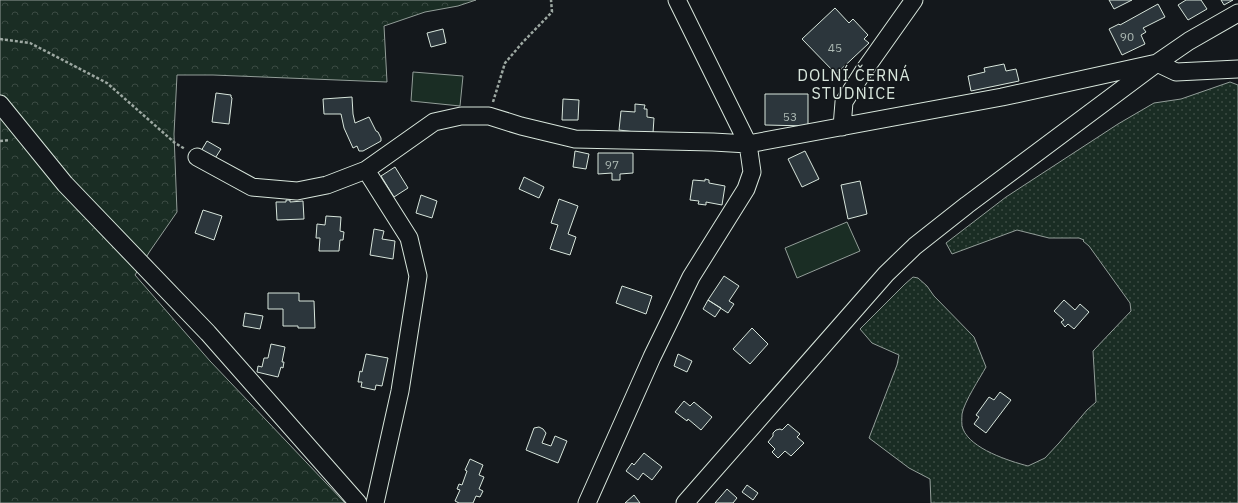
<svg xmlns="http://www.w3.org/2000/svg" width="1238" height="503" font-family="'IBM Plex Sans',sans-serif">
<style>
.grass{fill:url(#grass-dots);stroke:#939e99}
.forest{fill:url(#forest-crowns);stroke:#939e99}
.garden{fill:#1a2d24;stroke:#939e99}
.building{fill:#2c363c;stroke:#d8e6dc}
.lines{fill:none;stroke-linecap:round;stroke-linejoin:round}
.minor-casing{stroke:#d8e6dc;stroke-width:19}
.path{stroke:#9da8a2;stroke-width:2.5;stroke-dasharray:3 2;stroke-linecap:butt}
.minor{stroke:#14181c;stroke-width:17}
.labels{text-anchor:middle;dominant-baseline:central;stroke-width:3;stroke-linejoin:round;paint-order:stroke}
.number-label{font-size:12px;fill:#adbab4}
.quarter-label{font-size:16px;letter-spacing:1px;fill:#d8e6dc;stroke:#14181c}
</style>
<defs>
<pattern id="grass-dots" width="8" height="8" patternUnits="userSpaceOnUse"><rect width="8" height="8" fill="#1a2d24"/><path d="M2 2h.1M6 6h.1" fill="none" stroke="#3b4b43" stroke-width="1.8" stroke-linecap="round"/></pattern>
<pattern id="forest-crowns" width="20" height="18" patternUnits="userSpaceOnUse"><rect width="20" height="18" fill="#1a2d24"/><path d="M2 6a3 3 0 1 1 6 0M12 15a3 3 0 1 1 6 0" fill="none" stroke="#3b4b43"/></pattern>
</defs>
<rect width="100%" height="100%" fill="#14181c"/>
<path class="grass" d="M 1230,82 L 1238,85 L 1238,503 L 931,503 L 930,479 L 909,468 L 869,438 L 897,365 L 899,355 L 872,343 L 860,329 L 905,284 L 913,277 L 918,278 L 927,286 L 934,296 L 974,337 L 986,367 C 980,378 964,402 962,414 C 962,418 961,425 963,429 C 971,449 1009,461 1028,466 L 1045,458 L 1059,443 L 1087,410 L 1096,402 L 1093,351 L 1131,311 L 1130,303 L 1089,246 L 1083,241 L 1084,240 L 1079,238 L 1049,238 L 1017,230 L 952,254 L 946,243 L 1006,197 L 1118,124 L 1154,103 L 1181,99 Z"/>
<path class="forest" d="M 0,0 L 476,0 L 458,6 L 425,12 L 384,26 L 387,82 L 213,75 L 177,75 L 174,134 L 177,212 L 150,251 L 135,275 L 210,361 L 345,503 L 0,503 Z"/>
<path class="garden" d="M 413,72 L 463,76 L 460,106 L 411,101 Z
M 847,222 L 860,251 L 797,278 L 785,248 Z"/>
<path class="building" d="M 1109,0 L 1132,0 L 1114,9 Z
M 1186,0 L 1201,0 L 1207,9 L 1188,20 L 1178,5 Z
M 1221,0 L 1233,0 L 1224,5 Z
M 1158,4 L 1165,17 L 1143,28 L 1146,32 L 1141,35 L 1145,44 L 1122,55 L 1109,29 L 1119,24 L 1120,25 Z
M 835,8 L 849,23 L 853,19 L 868,35 L 864,39 L 869,43 L 836,74 L 802,39 Z
M 443,29 L 446,43 L 431,47 L 427,33 Z
M 1004,64 L 1006,71 L 1016,69 L 1019,81 L 971,91 L 968,76 L 985,72 L 984,68 Z
M 216,93 L 231,95 L 231,97 L 232,98 L 229,124 L 212,122 Z
M 765,94 L 808,94 L 808,126 L 765,125 Z
M 352,97 L 353,114 L 355,123 L 369,117 L 376,131 L 378,132 L 381,138 L 381,141 L 363,151 L 359,151 L 357,146 L 353,148 L 344,128 L 341,114 L 324,114 L 323,99 Z
M 563,99 L 579,100 L 578,120 L 562,120 Z
M 635,104 L 645,105 L 644,109 L 647,109 L 647,117 L 654,118 L 653,133 L 634,136 L 635,132 L 619,130 L 621,111 L 635,112 Z
M 207,141 L 221,149 L 214,160 L 201,151 Z
M 575,151 L 589,154 L 586,169 L 573,167 Z
M 805,151 L 819,179 L 802,187 L 788,159 Z
M 598,153 L 633,153 L 633,173 L 620,174 L 620,180 L 612,180 L 612,173 L 598,174 Z
M 395,167 L 408,188 L 394,197 L 381,176 Z
M 524,177 L 544,187 L 539,198 L 519,189 Z
M 705,179 L 709,180 L 709,183 L 725,186 L 722,205 L 706,202 L 706,205 L 698,204 L 699,201 L 690,200 L 693,180 L 705,181 Z
M 860,181 L 867,214 L 848,219 L 841,185 Z
M 421,195 L 437,201 L 432,218 L 416,213 Z
M 559,199 L 578,206 L 568,234 L 576,237 L 570,255 L 550,249 L 558,225 L 551,223 Z
M 286,200 L 290,200 L 290,202 L 303,201 L 304,219 L 277,220 L 276,202 L 286,202 Z
M 203,210 L 222,216 L 214,240 L 195,233 Z
M 326,216 L 341,217 L 340,231 L 344,232 L 343,240 L 340,240 L 339,251 L 319,251 L 320,238 L 316,238 L 317,224 L 325,225 Z
M 374,229 L 384,231 L 382,239 L 395,241 L 393,259 L 370,255 Z
M 724,276 L 739,286 L 729,301 L 734,304 L 728,313 L 708,300 Z
M 622,286 L 652,296 L 646,314 L 616,303 Z
M 268,293 L 299,293 L 299,301 L 314,301 L 315,328 L 298,328 L 298,326 L 283,326 L 283,309 L 268,309 Z
M 708,300 L 721,308 L 715,317 L 703,309 Z
M 1064,300 L 1075,310 L 1080,304 L 1089,312 L 1074,329 L 1068,324 L 1065,327 L 1061,322 L 1064,320 L 1054,311 Z
M 245,313 L 263,316 L 260,329 L 243,326 Z
M 752,328 L 768,344 L 750,364 L 733,349 Z
M 271,344 L 285,347 L 282,362 L 284,362 L 283,368 L 281,367 L 278,377 L 257,372 L 258,366 L 262,367 L 264,358 L 268,358 Z
M 366,354 L 388,358 L 382,386 L 376,385 L 375,390 L 361,387 L 362,382 L 358,382 L 360,371 L 362,372 Z
M 678,354 L 692,361 L 687,372 L 674,366 Z
M 1000,392 L 1011,400 L 986,433 L 974,424 L 979,417 L 976,415 L 989,397 L 994,400 Z
M 684,401 L 690,406 L 694,402 L 712,417 L 701,430 L 688,419 L 687,421 L 675,412 Z
M 788,424 L 800,434 L 797,437 L 804,443 L 791,456 L 785,451 L 778,458 L 772,452 L 775,449 L 768,442 L 773,436 L 773,433 L 776,430 L 780,429 L 782,430 Z
M 539,427 L 543,429 L 546,433 L 542,443 L 551,446 L 555,436 L 567,441 L 558,463 L 526,450 L 534,428 Z
M 644,453 L 662,467 L 652,480 L 643,473 L 638,480 L 626,471 L 632,463 L 634,465 Z
M 470,459 L 483,465 L 479,475 L 484,477 L 479,489 L 483,491 L 480,497 L 476,496 L 473,503 L 459,503 L 455,501 L 460,490 L 457,489 L 459,484 L 462,485 L 467,471 L 465,470 Z
M 747,485 L 758,493 L 753,500 L 742,492 Z
M 727,489 L 737,498 L 733,503 L 715,503 Z
M 634,495 L 640,503 L 625,503 Z"/>
<g class="lines">
<g class="minor-casing">
<path id="minor" d="M 0,104 L 65,184 L 208,333 L 358,503
M 842,127 L 844,102 L 863,72 L 914,0
M 197,157 L 252,187 L 297,191 L 327,185 L 366,170 L 434,122 L 461,116 L 489,116 L 521,126 L 575,139 L 713,142 L 748,144 L 1002,97 L 1157,63 L 1176,72 L 1238,69
M 366,170 L 409,238 L 418,276 L 400,391 L 375,503
M 587,503 L 652,357 L 691,277 L 746,189 L 752,172 L 748,144 L 677,0
M 685,503 L 886,274 L 915,246 L 967,205 L 1157,63 L 1189,41 L 1238,13"/>
</g>
<path class="path" d="M 0,39 L 30,43 L 107,83 L 175,143 L 185,149
M 493,102 L 505,63 L 523,42 L 552,12 L 551,0
M 0,141 L 10,140"/>
<use href="#minor" class="minor"/>
</g>
<g class="labels">
<g class="number-label">
<text x="1127" y="36">90</text>
<text x="835" y="47">45</text>
<text x="790" y="116">53</text>
<text x="612" y="164">97</text>
</g>
<g class="quarter-label">
<text x="854" y="75">DOLNÍ ČERNÁ<tspan x="854" dy="18">STUDNICE</tspan></text>
</g>
</g>
</svg>
